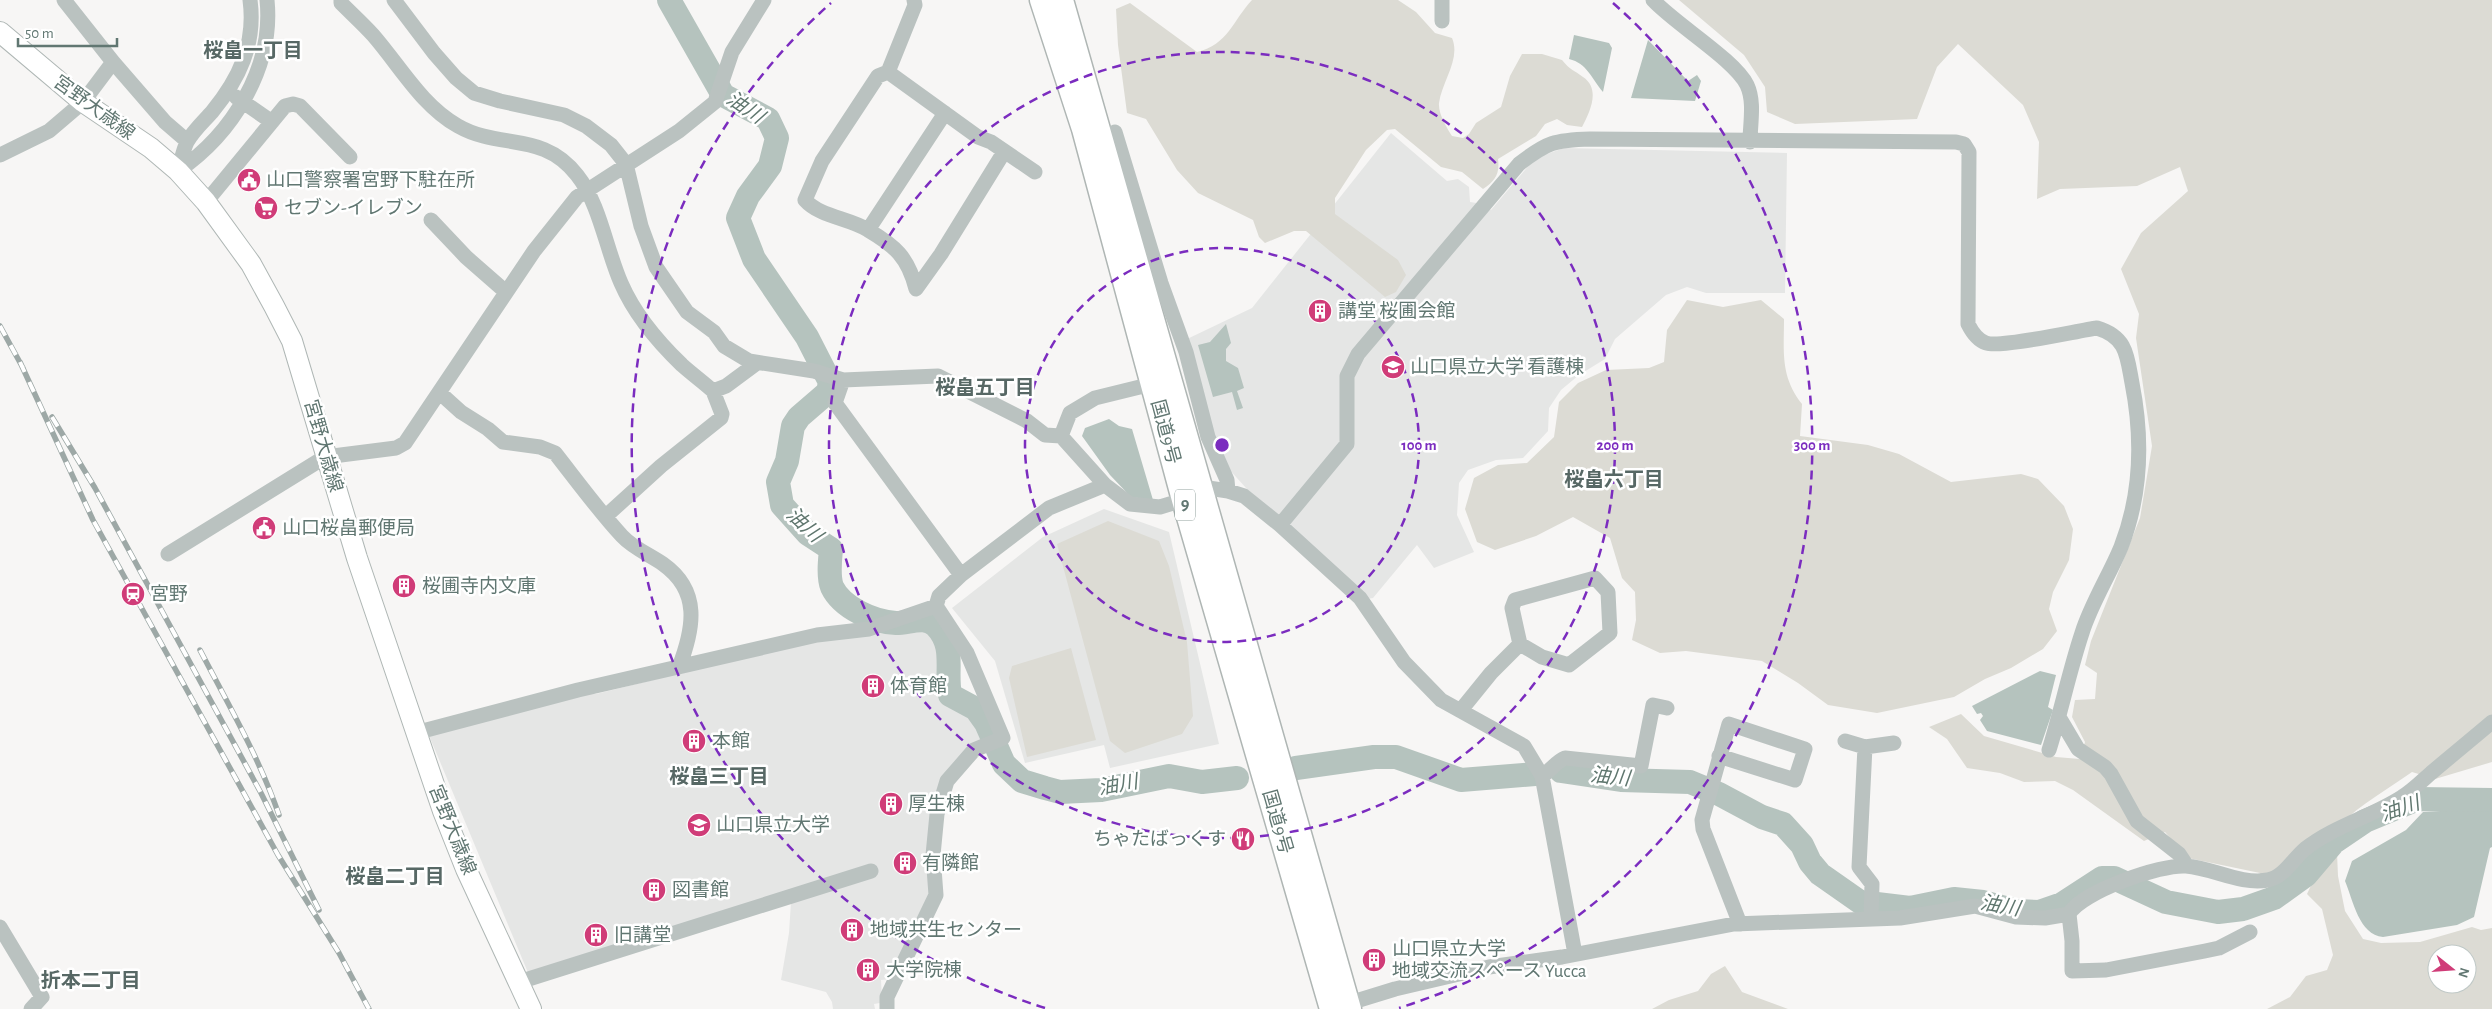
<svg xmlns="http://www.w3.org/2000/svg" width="2492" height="1009" font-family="'Alegreya Sans','Noto Sans JP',sans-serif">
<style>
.built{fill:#e5e6e5}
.green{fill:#dcdbd4;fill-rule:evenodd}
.water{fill:#b5c3be}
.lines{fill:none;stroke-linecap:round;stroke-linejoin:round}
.river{stroke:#b5c3be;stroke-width:24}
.major-casing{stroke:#afb7b5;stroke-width:22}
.highway-casing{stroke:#afb6b4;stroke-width:25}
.minor{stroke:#bac2c0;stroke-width:15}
.major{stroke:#fff;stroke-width:20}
.highway{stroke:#fff;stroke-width:22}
.rail-casing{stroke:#9da8a6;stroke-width:5.5}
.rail{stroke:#fff;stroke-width:4;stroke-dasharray:11;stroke-linecap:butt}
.ring{fill:none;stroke:#7b2cbf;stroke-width:2.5;stroke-dasharray:9 6}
.labels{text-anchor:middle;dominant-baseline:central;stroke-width:5;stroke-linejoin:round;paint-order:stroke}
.shield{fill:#fff;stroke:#90a09c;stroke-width:1}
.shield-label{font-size:18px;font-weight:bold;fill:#617772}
.street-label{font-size:19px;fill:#617772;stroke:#fff}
.poi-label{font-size:19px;fill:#617772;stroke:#fff;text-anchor:start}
.neighbourhood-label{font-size:20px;font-weight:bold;fill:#576865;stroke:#fff}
.water-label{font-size:20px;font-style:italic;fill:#60776f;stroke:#fff}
.centre{fill:#7b2cbf;stroke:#fff;stroke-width:2.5}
.ring-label{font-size:15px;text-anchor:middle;font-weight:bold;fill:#7b2cbf;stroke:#fff;stroke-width:5;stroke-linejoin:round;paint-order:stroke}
</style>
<rect width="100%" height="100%" fill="#f7f6f5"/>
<path class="built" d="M 1391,133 L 1447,181 L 1458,179 L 1469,187 L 1470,202 L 1483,204 L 1491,210 L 1530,164 L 1544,155 L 1564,148 L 1787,153 L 1785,293 L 1706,293 L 1687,287 L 1666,295 L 1615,339 L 1605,359 L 1579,375 L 1561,390 L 1549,408 L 1548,431 L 1523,458 L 1496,460 L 1468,470 L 1459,483 L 1457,515 L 1474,552 L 1434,568 L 1417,545 L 1373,598 L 1367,599 L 1246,488 L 1228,468 L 1214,436 L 1185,340 L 1252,308 Z
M 1104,509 L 1169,532 L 1219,744 L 1110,768 L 1104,745 L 1025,763 L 995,661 L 952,608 L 1043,537 Z
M 918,619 L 932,625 L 946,642 L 948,657 L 943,679 L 948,694 L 954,701 L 973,709 L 984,721 L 988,735 L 941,778 L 932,898 L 892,979 L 881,980 L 882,999 L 880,1003 L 874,1004 L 875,1009 L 833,1009 L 832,1002 L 826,992 L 781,980 L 789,933 L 791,902 L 529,975 L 428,733 L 581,693 L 596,694 L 815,640 Z"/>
<path class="green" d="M 1252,0 L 1398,0 L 1416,12 L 1435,33 L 1452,38 C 1461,59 1442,81 1439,103 C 1438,114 1447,128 1452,136 L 1463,138 L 1469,134 L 1476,123 L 1501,107 L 1510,76 L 1522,54 L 1542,54 L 1562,60 C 1570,70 1574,70 1583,77 C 1601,89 1590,112 1582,127 L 1567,125 L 1557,119 L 1545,124 L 1536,136 L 1498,159 C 1500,174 1495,181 1483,189 L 1462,172 L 1441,167 L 1395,129 L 1387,130 L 1366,150 L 1335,198 L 1335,214 L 1398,260 L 1406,275 L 1396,292 L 1385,297 L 1306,231 L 1294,231 L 1265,243 L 1259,237 L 1253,220 L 1198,193 L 1177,170 L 1146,119 L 1127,113 L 1118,45 L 1116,9 L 1130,3 L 1197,52 C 1228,45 1233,20 1252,0 Z
M 1679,0 L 2492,0 L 2492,762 L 2435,779 L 2412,772 C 2388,789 2361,804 2341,824 C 2313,850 2310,873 2270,892 L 2260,873 L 2188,858 L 2165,832 L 2144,841 L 2073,790 L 2055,781 L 2024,782 L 2000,773 L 1967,768 L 1947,739 L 1929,727 L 1961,714 L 1984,736 L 2056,757 L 2080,759 L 2085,742 L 2072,717 L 2075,700 L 2095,699 L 2097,673 L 2085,665 L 2091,641 L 2140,518 L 2152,446 L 2136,338 L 2139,314 L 2121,269 L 2141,233 L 2188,191 L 2180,167 L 2137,186 L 2060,189 L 2037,199 L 2039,142 L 2023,105 L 1958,44 L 1937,67 L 1917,119 L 1795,124 L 1767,112 L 1765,87 L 1744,55 Z
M 1687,300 L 1723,307 L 1761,300 L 1784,319 C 1784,352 1780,376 1802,404 L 1800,436 L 1868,445 L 1899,454 L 1951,482 L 2021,474 L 2038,479 L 2064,506 L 2073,529 L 2069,560 L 2053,592 L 2049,609 L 2057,631 L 2043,649 L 2011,668 L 1985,679 L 1954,697 L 1877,713 L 1828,705 L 1798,683 L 1762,661 L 1686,651 L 1660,653 L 1632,640 L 1636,620 L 1635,592 L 1622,578 L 1610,538 L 1573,517 L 1536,536 L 1495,550 L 1477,542 L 1465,509 L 1474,478 L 1498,465 L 1527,463 L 1554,437 L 1559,402 L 1578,383 L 1606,370 L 1649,368 L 1664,362 L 1667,330 Z
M 1108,521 L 1159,541 L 1169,566 L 1187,642 L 1193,716 L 1182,734 L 1125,753 L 1110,741 L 1057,544 Z
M 1071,648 L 1096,740 L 1027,757 L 1009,678 L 1012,666 Z
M 2337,853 L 2338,876 L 2345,911 L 2363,939 L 2381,943 L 2420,942 L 2472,927 L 2481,930 L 2492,928 L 2492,1009 L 2267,1009 L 2290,997 L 2306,976 L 2327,970 L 2333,955 L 2322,909 L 2307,894 L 2316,875 ZM 2437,954 L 2467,954 L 2467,984 L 2437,984 Z
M 1725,966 L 1742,992 L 1788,1009 L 1652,1009 L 1669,1000 L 1698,991 L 1711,974 Z"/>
<path class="water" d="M 1574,35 L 1609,43 L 1612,48 L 1603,92 C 1592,79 1587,63 1569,59 Z
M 1648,40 L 1688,81 L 1697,75 L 1701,81 L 1695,101 L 1631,98 Z
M 1226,324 L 1231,343 L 1226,349 L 1226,361 L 1238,368 L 1244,388 L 1237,391 L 1243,408 L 1237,410 L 1232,392 L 1213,397 L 1198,345 L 1210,342 Z
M 1109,419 L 1119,426 L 1132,429 L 1153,500 L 1131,497 L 1110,475 L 1082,436 L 1085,428 Z
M 2040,671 L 2056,675 L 2048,707 L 2053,710 L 2041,745 L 1987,731 L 1980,720 L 1983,716 L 1981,713 L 1977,714 L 1972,706 Z
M 2492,808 L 2492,847 L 2490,848 L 2474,917 L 2457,925 L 2383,937 C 2359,935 2353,900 2345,881 L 2352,861 L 2406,830 L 2423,812 Z"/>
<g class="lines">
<path class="river" d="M 669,0 L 723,95 L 768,119 L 777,138 L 770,166 L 748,196 L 738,218 L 754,259 L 807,337 L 830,382 L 828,392 L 799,417 L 793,426 L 787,461 L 778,482 L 782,505 L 808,534 L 831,549 C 830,560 828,576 832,587 C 842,608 874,622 896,623 C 910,623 925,615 936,626 C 956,647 945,670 950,695 L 976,709 L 986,723 L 1004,764 L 1022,781 L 1045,788 L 1060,792 L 1101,790 L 1169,776 L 1202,782 L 1237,778
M 1296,768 L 1374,757 L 1396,757 L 1461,780 L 1535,774
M 1561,771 L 1621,780 L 1690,782 L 1719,794 L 1762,817 L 1783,824 L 1802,845 L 1810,862 L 1820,874 L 1860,902 L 1910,908 L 1954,899 L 1983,902 L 2017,911 L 2039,912 L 2062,904 L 2102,878 L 2114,878 L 2166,902 L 2218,912 L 2243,909 L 2274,898 L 2306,875 L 2334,842 L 2365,821 L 2418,799 L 2492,800"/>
<g class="major-casing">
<path id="major" d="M 0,32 L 83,102 L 151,148 L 178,171 L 206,202 L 251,264 L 274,306 L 292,341 L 357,558 L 443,811 L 466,869 L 531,1009"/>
</g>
<g class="highway-casing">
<path id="highway" d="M 1041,0 L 1083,129 L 1183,500 L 1331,1009
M 1062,0 L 1350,1009"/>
</g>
<path class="minor" d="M 341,0 L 341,3 C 352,14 363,24 373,35 C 400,66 422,106 458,126 C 500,150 543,131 577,175 C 600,204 606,249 621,283 C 634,313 658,342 682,365 C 692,374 703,382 713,391 L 726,386 L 757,363
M 394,0 L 434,53 L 456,78 L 474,93 L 500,101 L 564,115 L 586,126 L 611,145 L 626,164 L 641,226 L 656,267 L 687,312 L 714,332 L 724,346 L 749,361 L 814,371 L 843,380 L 938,376 L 1027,421 L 1045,435 L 1061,436 L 1105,485 L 1130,504 L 1160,507 L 1183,500 L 1202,487 L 1228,491 L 1244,496 L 1280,525 L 1360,598 L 1404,662 L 1441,700 L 1524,746 L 1542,776 L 1575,954
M 914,0 L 915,5 L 888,72 L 978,137 L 991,142 L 1035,172
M 1442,0 L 1442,21
M 1653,0 C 1675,24 1735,60 1747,85 C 1755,102 1750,124 1750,142
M 113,62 L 165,122 L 187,141
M 236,97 L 272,122
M 945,113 L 868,230 C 895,246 908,257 916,289 L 941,254 L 1004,152
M 1115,132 L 1161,283 L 1186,352 L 1208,437 L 1227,480 L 1228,491
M 0,155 L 49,131 L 83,102 L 113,62 L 64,0
M 178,171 C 232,134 274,68 267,0
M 178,171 C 181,162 183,150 187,142 C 193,131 204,121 212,112 C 239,79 256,44 250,0
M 206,202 L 285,106 L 293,104 L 300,106 L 350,157
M 431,220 L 466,257 L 506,292
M 868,230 C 849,218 820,217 805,200 L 822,161 L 878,76 L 888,72
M 843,380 L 835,403 L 961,575
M 440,393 L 461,412 L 488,429 L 503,442 L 540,447 L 555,453 C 577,481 598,510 622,536 C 633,548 650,555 663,564 C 701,591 694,628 679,667
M 1061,436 L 1070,413 L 1095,398 L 1152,384
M 606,516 L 661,466 L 721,418 L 722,414 L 713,391
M 1280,525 L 1347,444 L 1347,376 L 1358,354 L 1519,164 C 1547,142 1555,140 1590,139 L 1956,142 L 1964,144 L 1969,152 L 1968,324 C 1972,332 1977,340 1986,343 C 2001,348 2076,331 2097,328 C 2127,337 2127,356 2132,383 C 2143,439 2142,493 2121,547 C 2109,576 2091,604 2082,633 C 2069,672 2061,712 2049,750
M 168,554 L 325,457 L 396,448 L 405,443 L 534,251 L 577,197 L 679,131 L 715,102 L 732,52 L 764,0
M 1461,710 L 1491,673 L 1520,644 L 1512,608 L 1515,600 L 1595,578 L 1608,592 L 1610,633 L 1569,665 L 1542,657 L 1520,644
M 2059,717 L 2078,749 L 2105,767 L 2111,774 L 2137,821 L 2179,854 L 2187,866
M 415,733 L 578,690 L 817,635 L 869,629 L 936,606
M 1845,741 L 1865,747
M 1719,756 L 1795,780 L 1805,749 L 1729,724 L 1702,820 L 1703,829 L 1740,924
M 1542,776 C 1551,770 1557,761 1565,758 L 1641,766 L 1653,705 L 1667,708
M 2069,914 L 2072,941 L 2072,971 L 2106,970 L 2205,951 L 2219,948 L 2250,932
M 1871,919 L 1872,884 L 1859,867 L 1865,747 L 1894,743
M 0,927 L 42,997 L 31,1009
M 519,982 L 871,871
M 1340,1006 L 1395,989 L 1489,967 L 1562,957 L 1734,924 L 1900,918 L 1975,906 L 2016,917 L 2045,918 L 2069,914 C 2081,892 2161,864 2186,866 C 2213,868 2240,885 2268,880 C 2284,877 2293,859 2305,849 C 2334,826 2371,817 2402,797 C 2412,791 2422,781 2431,773 C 2451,756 2472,739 2492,722
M 887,1009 L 887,997 L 936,895 L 933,855 L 937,814 L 947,781 L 974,750 L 1003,738 L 967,653 L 936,606 L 939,596 L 961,575 L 1049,508 L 1105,485"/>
<use href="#major" class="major"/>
<use href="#highway" class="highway"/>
<g class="rail-casing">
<path id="rail" d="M 0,326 L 23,368
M 20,362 L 93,520 L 278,855 L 339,953 L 369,1009
M 52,417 L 95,488 L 261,793 L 319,910
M 200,650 C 228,704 259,757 279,815"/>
</g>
<use href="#rail" class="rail"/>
</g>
<g class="ring">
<circle cx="1222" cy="445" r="197"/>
<circle cx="1222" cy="445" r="393"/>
<path d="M1045 1008A590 590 0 0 1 831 3M1613 3A590 590 0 0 1 1399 1008"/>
</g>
<defs>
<g id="civic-disc" transform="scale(1.25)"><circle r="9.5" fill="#d03c78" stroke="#fff"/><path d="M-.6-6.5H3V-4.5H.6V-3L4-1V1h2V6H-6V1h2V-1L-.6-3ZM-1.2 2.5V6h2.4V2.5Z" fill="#fff"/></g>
<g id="supermarket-disc" transform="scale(1.25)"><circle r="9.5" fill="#d03c78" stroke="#fff"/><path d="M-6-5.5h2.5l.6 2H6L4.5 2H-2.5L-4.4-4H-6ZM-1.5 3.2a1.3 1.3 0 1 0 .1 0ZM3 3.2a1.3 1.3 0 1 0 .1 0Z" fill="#fff"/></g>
<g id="building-disc" transform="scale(1.25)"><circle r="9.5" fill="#d03c78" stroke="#fff"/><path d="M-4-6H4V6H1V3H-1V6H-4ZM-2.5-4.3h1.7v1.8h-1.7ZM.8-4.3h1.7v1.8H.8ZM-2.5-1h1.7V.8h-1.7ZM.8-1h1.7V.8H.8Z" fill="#fff"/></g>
<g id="university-disc" transform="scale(1.25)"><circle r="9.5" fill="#d03c78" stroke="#fff"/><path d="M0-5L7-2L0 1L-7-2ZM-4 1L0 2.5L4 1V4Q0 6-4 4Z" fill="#fff"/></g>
<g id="station-disc" transform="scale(1.25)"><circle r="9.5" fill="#d03c78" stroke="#fff"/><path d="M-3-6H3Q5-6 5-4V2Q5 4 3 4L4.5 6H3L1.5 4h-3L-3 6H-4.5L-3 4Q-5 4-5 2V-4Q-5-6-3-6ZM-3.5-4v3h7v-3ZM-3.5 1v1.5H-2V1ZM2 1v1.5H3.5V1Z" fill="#fff"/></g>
<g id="restaurant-disc" transform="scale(1.25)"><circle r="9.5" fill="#d03c78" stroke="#fff"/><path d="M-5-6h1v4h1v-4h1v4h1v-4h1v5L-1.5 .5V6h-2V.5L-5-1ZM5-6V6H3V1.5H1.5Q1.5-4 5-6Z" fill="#fff"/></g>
</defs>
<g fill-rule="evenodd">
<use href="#civic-disc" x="249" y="180"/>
<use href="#supermarket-disc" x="266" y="208"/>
<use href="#building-disc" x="1320" y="311"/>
<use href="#university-disc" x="1393" y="367"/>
<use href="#civic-disc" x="264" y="528"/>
<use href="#building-disc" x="404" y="586"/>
<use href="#station-disc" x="133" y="594"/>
<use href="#building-disc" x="873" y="686"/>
<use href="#building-disc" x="694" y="741"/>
<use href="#building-disc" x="891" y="804"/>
<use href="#university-disc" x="699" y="825"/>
<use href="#restaurant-disc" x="1243" y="839"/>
<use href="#building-disc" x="905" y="863"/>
<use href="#building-disc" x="654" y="890"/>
<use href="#building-disc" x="852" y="930"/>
<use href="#building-disc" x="596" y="935"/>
<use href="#building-disc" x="1374" y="960"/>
<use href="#building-disc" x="868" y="970"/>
</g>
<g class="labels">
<rect class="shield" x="1175" y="489.5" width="20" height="31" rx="4"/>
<g class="shield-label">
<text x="1185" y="505">9</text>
</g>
<g class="street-label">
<text transform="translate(94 108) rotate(36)">宮野大歳線</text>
<text transform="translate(1165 432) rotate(75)">国道9号</text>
<text transform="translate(323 446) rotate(74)">宮野大歳線</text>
<text transform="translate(1277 822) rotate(74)">国道9号</text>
<text transform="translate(452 830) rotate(68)">宮野大歳線</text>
</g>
<g class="poi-label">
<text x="266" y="180">山口警察署宮野下駐在所</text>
<text x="284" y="208">セブン-イレブン</text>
<text x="1338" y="311">講堂 桜圃会館</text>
<text x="1410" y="367">山口県立大学 看護棟</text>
<text x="282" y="528">山口桜畠郵便局</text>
<text x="422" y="586">桜圃寺内文庫</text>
<text x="150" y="594">宮野</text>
<text x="890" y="686">体育館</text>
<text x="712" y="741">本館</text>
<text x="908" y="804">厚生棟</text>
<text x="716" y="825">山口県立大学</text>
<text x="1226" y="839" text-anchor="end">ちゃたばっくす</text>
<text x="922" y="863">有隣館</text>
<text x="672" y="890">図書館</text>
<text x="870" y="930">地域共生センター</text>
<text x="614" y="935">旧講堂</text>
<text x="1392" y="949">山口県立大学<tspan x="1392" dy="22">地域交流スペース Yucca</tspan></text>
<text x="886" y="970">大学院棟</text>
</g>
<g class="neighbourhood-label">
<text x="253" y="51">桜畠一丁目</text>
<text x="985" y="388">桜畠五丁目</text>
<text x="1614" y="480">桜畠六丁目</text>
<text x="719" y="777">桜畠三丁目</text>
<text x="395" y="877">桜畠二丁目</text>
<text x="91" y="981">折本二丁目</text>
</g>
<g class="water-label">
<text transform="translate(745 108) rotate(34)">油川</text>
<text transform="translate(804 525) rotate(43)">油川</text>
<text transform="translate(1610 777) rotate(6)">油川</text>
<text transform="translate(1118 785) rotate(-10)">油川</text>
<text transform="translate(2400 809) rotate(-19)">油川</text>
<text transform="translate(2000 906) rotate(10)">油川</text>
</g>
</g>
<circle cx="1222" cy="445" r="8" class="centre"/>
<g class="ring-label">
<text x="1419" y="450">100 m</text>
<text x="1615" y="450">200 m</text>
<text x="1812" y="450">300 m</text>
</g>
<g transform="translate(2452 969) rotate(107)"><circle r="24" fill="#ffffff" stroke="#c0c9c7"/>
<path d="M0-4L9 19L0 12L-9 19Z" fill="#d03c78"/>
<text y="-8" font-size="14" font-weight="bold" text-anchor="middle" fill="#617772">N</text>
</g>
<path d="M18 38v8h99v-8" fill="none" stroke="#617772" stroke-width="2.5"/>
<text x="25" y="38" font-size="15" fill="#617772" stroke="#ffffff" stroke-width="4" paint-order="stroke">50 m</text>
</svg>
